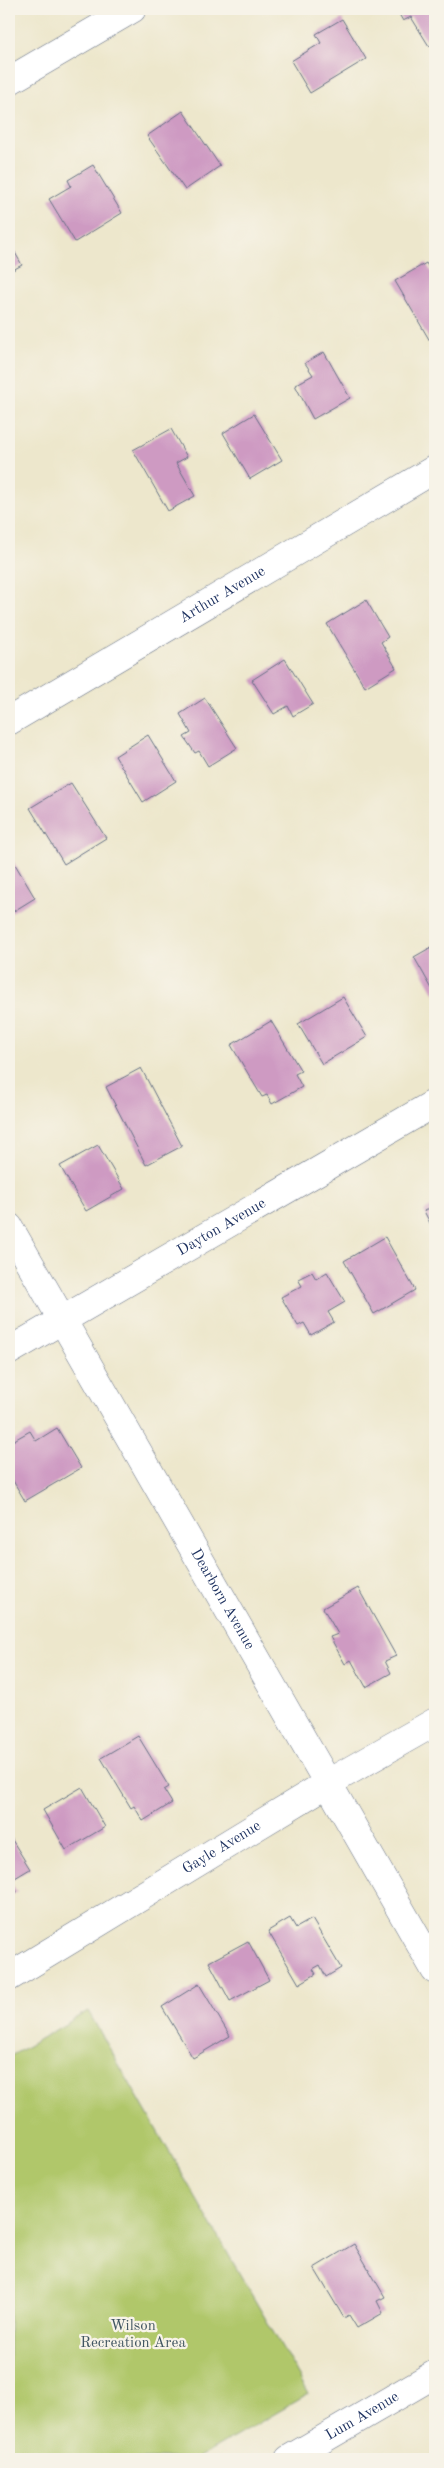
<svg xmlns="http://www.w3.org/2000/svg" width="444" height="2468" font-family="'Old Standard TT',serif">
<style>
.green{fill:#b0c76b;stroke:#667b64}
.building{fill:#ce9ac2}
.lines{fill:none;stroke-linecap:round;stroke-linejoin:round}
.street-casing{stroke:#646f84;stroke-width:29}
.street{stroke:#fff;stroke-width:28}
.labels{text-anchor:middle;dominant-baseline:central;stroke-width:4.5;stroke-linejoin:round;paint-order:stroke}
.street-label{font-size:15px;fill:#1b2f5e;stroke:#f7f3e8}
.park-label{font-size:15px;fill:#405561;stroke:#f7f3e8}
</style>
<rect width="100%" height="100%" fill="#f7f3e8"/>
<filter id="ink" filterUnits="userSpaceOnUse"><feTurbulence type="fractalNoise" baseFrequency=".02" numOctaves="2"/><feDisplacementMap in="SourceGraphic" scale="10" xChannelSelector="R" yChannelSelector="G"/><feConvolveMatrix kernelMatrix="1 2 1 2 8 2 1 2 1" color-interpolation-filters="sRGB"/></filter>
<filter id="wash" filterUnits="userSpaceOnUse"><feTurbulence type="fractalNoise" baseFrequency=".0096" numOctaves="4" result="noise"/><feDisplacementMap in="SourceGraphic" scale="20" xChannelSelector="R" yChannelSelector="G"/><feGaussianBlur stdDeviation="1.12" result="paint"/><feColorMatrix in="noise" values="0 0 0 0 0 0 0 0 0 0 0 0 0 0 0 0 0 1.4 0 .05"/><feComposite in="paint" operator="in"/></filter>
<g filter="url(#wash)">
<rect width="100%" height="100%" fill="#ede7cc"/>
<path class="green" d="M 88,2011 L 309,2394 L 197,2459 L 9,2459 L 9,2057 Z"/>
<g id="blocks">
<path class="building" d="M 396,9 L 435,9 L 435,43 L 429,46 L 411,17 L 403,21 Z
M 342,19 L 366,59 L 310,93 L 291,61 L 321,43 L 316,34 Z
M 183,111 L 220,166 L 185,190 L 147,136 Z
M 93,165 L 122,213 L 75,242 L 49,199 L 71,186 L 68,180 Z
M 9,242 L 22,265 L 9,272 Z
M 426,263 L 435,278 L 435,338 L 430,341 L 395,281 Z
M 324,352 L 350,398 L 313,419 L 295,385 L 313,375 L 305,363 Z
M 254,414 L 282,460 L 250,479 L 223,433 Z
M 171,429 L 187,457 L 176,463 L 195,496 L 168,511 L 133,450 Z
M 366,600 L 388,637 L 381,642 L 396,668 L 365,687 L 327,624 Z
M 285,659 L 313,704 L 293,716 L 288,706 L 274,714 L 252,680 Z
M 205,698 L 237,748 L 208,766 L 199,751 L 195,753 L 184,737 L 191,733 L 180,714 Z
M 148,735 L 176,781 L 143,802 L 115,756 Z
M 71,783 L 106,838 L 64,864 L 30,808 Z
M 9,854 L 35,898 L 9,914 Z
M 435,945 L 435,994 L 414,957 Z
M 343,997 L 367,1037 L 322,1064 L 298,1024 Z
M 271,1021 L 301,1071 L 295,1074 L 302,1087 L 272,1104 L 267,1095 L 262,1097 L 231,1045 Z
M 141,1068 L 182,1146 L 146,1165 L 106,1087 Z
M 98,1145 L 124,1189 L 86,1211 L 60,1166 Z
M 435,1205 L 435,1233 L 424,1211 Z
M 385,1237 L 415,1290 L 374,1314 L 344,1261 Z
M 312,1272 L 316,1279 L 327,1272 L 345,1302 L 328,1312 L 334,1322 L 311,1335 L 304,1323 L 298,1326 L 281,1297 L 302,1286 L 298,1279 Z
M 57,1428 L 81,1468 L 25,1501 L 9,1474 L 9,1443 L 30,1431 L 36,1441 Z
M 358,1588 L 396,1656 L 385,1661 L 391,1673 L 366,1687 L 351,1660 L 345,1664 L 330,1637 L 338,1634 L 323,1608 Z
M 138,1736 L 169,1787 L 164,1790 L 172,1803 L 143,1821 L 134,1806 L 131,1808 L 101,1758 Z
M 82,1787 L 105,1827 L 66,1850 L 43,1810 Z
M 9,1835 L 30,1869 L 10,1881 L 17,1892 L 9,1897 Z
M 290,1918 L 296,1928 L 312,1919 L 341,1968 L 326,1977 L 320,1965 L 313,1969 L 316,1974 L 299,1984 L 268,1931 Z
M 248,1941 L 269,1980 L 230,2001 L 209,1962 Z
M 199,1984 L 230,2036 L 193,2058 L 162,2007 Z
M 354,2244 L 385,2297 L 377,2301 L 383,2313 L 357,2328 L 349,2315 L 344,2318 L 314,2268 Z"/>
</g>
</g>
<g filter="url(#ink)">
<use href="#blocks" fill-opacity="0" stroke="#646f84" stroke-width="1"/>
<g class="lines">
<g class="street-casing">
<g id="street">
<path d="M 9,81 L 132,9"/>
<path id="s1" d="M 9,721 L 435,469"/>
<path id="s2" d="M 9,1227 L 435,1970"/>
<path id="s3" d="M 9,1351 L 435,1103"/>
<path id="s4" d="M 9,1977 L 328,1783 L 435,1722"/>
<path id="s5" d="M 289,2459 L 435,2374"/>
</g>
</g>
<use href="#street" class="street"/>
</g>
</g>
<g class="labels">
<g class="street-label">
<text stroke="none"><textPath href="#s1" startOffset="248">Arthur Avenue</textPath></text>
<text stroke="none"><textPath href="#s3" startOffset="246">Dayton Avenue</textPath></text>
<text stroke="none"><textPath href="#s2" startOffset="429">Dearborn Avenue</textPath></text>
<text stroke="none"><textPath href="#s4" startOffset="249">Gayle Avenue</textPath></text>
<text stroke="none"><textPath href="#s5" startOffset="85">Lum Avenue</textPath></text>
</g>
<g class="park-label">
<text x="133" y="2326">Wilson<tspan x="133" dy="17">Recreation Area</tspan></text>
</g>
</g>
<rect width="444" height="2468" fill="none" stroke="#f7f3e8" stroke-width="30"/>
</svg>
